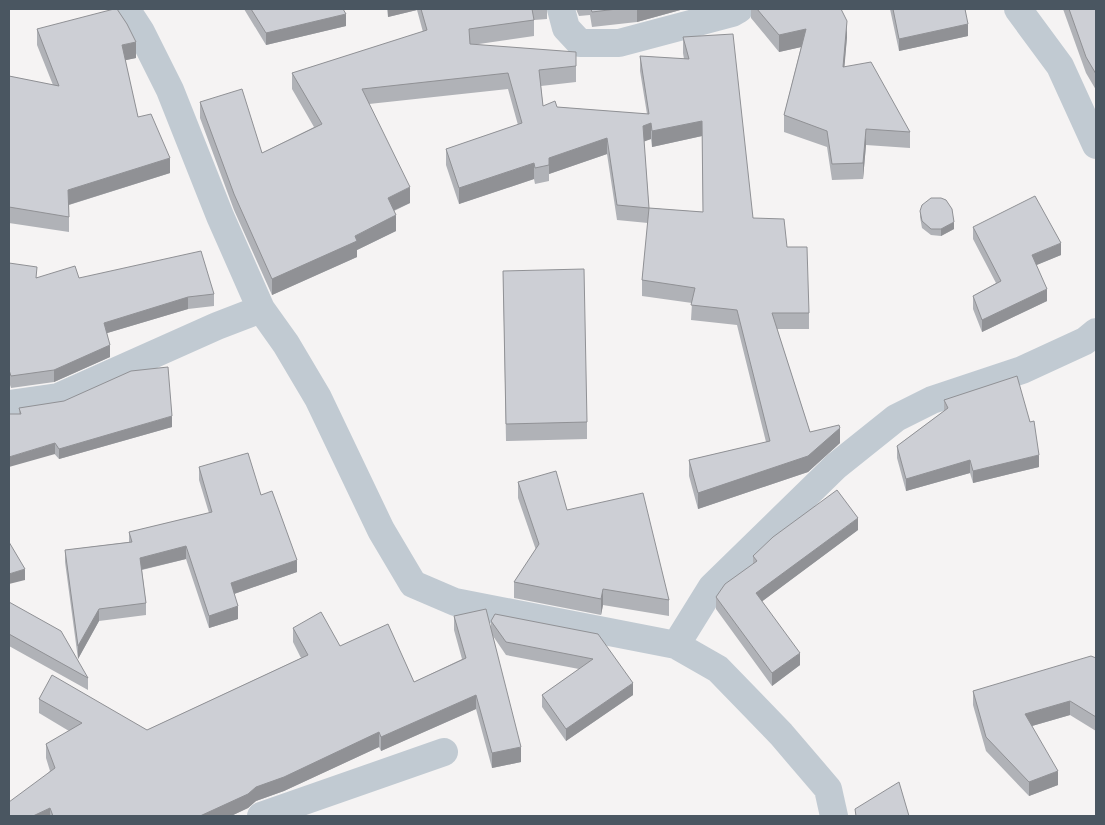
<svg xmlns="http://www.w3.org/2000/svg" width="1105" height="825" font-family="Quicksand,sans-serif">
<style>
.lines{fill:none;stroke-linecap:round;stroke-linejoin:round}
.minor{stroke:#c1cad2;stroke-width:28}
.wall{fill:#b0b2b7;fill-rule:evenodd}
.shaded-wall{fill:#909195}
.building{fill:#cdcfd5;stroke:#909195;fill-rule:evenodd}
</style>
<rect width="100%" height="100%" fill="#f5f3f3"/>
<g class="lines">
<path class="minor" d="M 126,9 L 141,32 L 170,90 L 220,216 L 261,309 L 286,344 L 318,398 L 381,530 L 413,584 L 455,602 L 676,645 L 718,669 L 781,734 L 828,789 L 834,816
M 561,9 L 566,28 L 580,43 L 619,43 L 732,13 L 739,9
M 1018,9 L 1060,66 L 1096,145
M 9,404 L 58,397 L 217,326 L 261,309
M 676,645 L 712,587 L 836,466 L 896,418 L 932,400 L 1022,370 L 1085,341 L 1096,332
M 261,816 L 444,752"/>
</g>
<path class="wall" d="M 244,9 L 343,9 L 346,26 L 266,45 Z
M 387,9 L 547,9 L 547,19 L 534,20 L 534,36 L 472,45 L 576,52 L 576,82 L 541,86 L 543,106 L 647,114 L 640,71 L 640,56 L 684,59 L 683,53 L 683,37 L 753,218 L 787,247 L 809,313 L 809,329 L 777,329 L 810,432 L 840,443 L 808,472 L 698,509 L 689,476 L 689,460 L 766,442 L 737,325 L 691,320 L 692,303 L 642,296 L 642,280 L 648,223 L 617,220 L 607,154 L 549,174 L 549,181 L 535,184 L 534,179 L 459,204 L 446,165 L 446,149 L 518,125 L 508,89 L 369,104 L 410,203 L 394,211 L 396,231 L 357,250 L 357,257 L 272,295 L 234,210 L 200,118 L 200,102 L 262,153 L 314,127 L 292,89 L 292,73 L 423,32 L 417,10 L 388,17 ZM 702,136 L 703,212 L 649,208 L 644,141 L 651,139 L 652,147 Z
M 576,9 L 684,9 L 637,22 L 592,27 L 590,15 L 579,16 Z
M 751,9 L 841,9 L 847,37 L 844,67 L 910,132 L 910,148 L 866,145 L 863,179 L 832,180 L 827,147 L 784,132 L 784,115 L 801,47 L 779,52 L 751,18 Z
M 890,9 L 965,9 L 968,36 L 899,51 Z
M 1063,9 L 1096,9 L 1096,90 L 1086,73 Z
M 37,29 L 136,58 L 125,60 L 138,117 L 170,173 L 69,205 L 69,232 L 9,223 L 9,76 L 53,85 L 37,45 Z
M 920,211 L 954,229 L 941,236 L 931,235 L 922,228 L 920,217 Z
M 973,227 L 1061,255 L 1036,265 L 1047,301 L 982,332 L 973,309 L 973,296 L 996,283 L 973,239 Z
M 9,263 L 37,278 L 79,278 L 214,294 L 214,306 L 188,309 L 107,333 L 110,357 L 54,382 L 11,388 L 9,382 Z
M 503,271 L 587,422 L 587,439 L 506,441 Z
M 944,400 L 1039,467 L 973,483 L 970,473 L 906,491 L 897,458 L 897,446 L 944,411 Z
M 19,408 L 172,427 L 59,459 L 19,414 Z
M 199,467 L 261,495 L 297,572 L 234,594 L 238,619 L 209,628 L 186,559 L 142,570 L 146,603 L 146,615 L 99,621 L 78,659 L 65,562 L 65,550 L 129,542 L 129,532 L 209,513 L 199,480 Z
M 518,482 L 567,510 L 669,600 L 669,616 L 603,605 L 601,615 L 514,598 L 514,582 L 536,550 L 518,498 Z
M 858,530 L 762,601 L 800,665 L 772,686 L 716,609 L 716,597 L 753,564 L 753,556 Z
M 9,602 L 88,678 L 88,690 L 9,646 Z
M 454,616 L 491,627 L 491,621 L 598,634 L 633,695 L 566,741 L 542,707 L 542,695 L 579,669 L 506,655 L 493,636 L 521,762 L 492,768 L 476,709 L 381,751 L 379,747 L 284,791 L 256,801 L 248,808 L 231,816 L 9,816 L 50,771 L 46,758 L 46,744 L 69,731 L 39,713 L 39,699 L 147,730 L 301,658 L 293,642 L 293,628 L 340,646 L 414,682 L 462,659 L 454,630 Z
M 1096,658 L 1096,731 L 1070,715 L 1032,726 L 1058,785 L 1029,796 L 986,751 L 973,705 L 973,691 Z"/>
<path class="shaded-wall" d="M 388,9 L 417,9 L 417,10 L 388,17 Z
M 637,9 L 684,9 L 637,22 Z
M 346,14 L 346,26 L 266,45 L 266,33 Z
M 847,21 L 847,37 L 843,84 L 843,67 Z
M 968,24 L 968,36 L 899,51 L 899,39 Z
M 806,29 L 806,46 L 779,52 L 779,35 Z
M 136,42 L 136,58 L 122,61 L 122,45 Z
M 702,121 L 702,136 L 652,147 L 652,131 Z
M 651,123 L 651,139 L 643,142 L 643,126 Z
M 866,129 L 866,145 L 863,179 L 863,163 Z
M 607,138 L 607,154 L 549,174 L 549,158 Z
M 170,158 L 170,173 L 68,205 L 68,190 Z
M 534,163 L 534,179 L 459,204 L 459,188 Z
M 410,187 L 410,203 L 388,213 L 388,198 Z
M 396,215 L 396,231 L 357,250 L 357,257 L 272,295 L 272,279 Z
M 954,222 L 954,229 L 941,236 L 941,229 Z
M 1061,243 L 1061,255 L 1032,267 L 1032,255 Z
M 1047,289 L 1047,301 L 982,332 L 982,320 Z
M 188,297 L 188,309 L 104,334 L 104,323 Z
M 110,345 L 110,357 L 54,382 L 54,370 Z
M 172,416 L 172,427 L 59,459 L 59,449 Z
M 840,428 L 840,443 L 808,472 L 698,509 L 698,493 Z
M 55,443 L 55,454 L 9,467 L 9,457 Z
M 1039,455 L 1039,467 L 973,483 L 973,471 Z
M 970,460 L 970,473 L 906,491 L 906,479 Z
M 858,518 L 858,530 L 756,606 L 756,593 Z
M 186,546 L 186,559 L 140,570 L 140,558 Z
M 297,560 L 297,572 L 231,595 L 231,583 Z
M 25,569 L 25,580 L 9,584 L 9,574 Z
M 603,589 L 603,605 L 601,615 L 601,599 Z
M 238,606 L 238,619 L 209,628 L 209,616 Z
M 99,609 L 99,621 L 78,659 L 78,646 Z
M 800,653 L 800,665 L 772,686 L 772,673 Z
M 633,683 L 633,695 L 566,741 L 566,729 Z
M 476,695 L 476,709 L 381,751 L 381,737 Z
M 1070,701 L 1070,715 L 1025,728 L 1025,714 Z
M 379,732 L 379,747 L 284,791 L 256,801 L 248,808 L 231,816 L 200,816 L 256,787 Z
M 521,747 L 521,762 L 492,768 L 492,753 Z
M 1058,771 L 1058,785 L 1029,796 L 1029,782 Z
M 50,808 L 50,816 L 33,816 Z"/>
<path class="building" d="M 114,9 L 117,9 L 127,24 L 136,42 L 122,45 L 138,117 L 151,114 L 170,158 L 68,190 L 69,217 L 9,207 L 9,76 L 59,86 L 37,29 Z
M 251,9 L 343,9 L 346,14 L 266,33 Z
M 421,9 L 532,9 L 534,20 L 469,29 L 470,44 L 576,52 L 576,66 L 539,70 L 543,106 L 555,101 L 557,107 L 649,114 L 640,56 L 689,59 L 683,37 L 733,34 L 753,218 L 784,219 L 787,247 L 807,247 L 809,313 L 772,313 L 810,432 L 839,425 L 840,428 L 808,456 L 698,493 L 689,460 L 770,441 L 737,310 L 691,305 L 695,288 L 642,280 L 649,208 L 617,205 L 607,138 L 549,158 L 549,165 L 535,168 L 534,163 L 459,188 L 446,149 L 522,123 L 508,73 L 362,89 L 410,187 L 388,198 L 396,215 L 355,236 L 357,241 L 272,279 L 234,194 L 200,102 L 242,89 L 262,153 L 322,124 L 292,73 L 427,30 ZM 702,121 L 703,212 L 649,208 L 643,126 L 651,123 L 652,131 Z
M 591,9 L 617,9 L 592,12 Z
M 757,9 L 841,9 L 847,21 L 843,67 L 871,62 L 910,132 L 866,129 L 863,163 L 832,164 L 827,131 L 784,115 L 806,29 L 779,35 Z
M 893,9 L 965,9 L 968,24 L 899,39 Z
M 1069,9 L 1096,9 L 1096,74 L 1086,57 Z
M 1035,196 L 1061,243 L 1032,255 L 1047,289 L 982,320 L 973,296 L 1001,281 L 973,227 Z
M 931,198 L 941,198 L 946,200 L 952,209 L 954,222 L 941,229 L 931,229 L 922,221 L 920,211 L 922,205 Z
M 201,251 L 214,294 L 188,297 L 104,323 L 110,345 L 54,370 L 11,376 L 9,370 L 9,263 L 37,267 L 36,278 L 75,266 L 79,278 Z
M 584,269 L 587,422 L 506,424 L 503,271 Z
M 168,367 L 172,416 L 59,449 L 55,443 L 9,457 L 9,414 L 21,414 L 19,408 L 64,401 L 131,371 Z
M 1017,376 L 1030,422 L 1034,421 L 1039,455 L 973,471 L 970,460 L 906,479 L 897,446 L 948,408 L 944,400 Z
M 248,453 L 261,495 L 272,491 L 297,560 L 231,583 L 238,606 L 209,616 L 186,546 L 140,558 L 146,603 L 99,609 L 78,646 L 65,550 L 132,542 L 129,532 L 212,512 L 199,467 Z
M 556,471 L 567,510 L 643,493 L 669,600 L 603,589 L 601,599 L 514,582 L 539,544 L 518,482 Z
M 837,490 L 858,518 L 756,593 L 800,653 L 772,673 L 716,597 L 725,584 L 757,561 L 753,556 L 773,537 Z
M 9,542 L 25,569 L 9,574 Z
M 9,602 L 61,631 L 88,678 L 9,634 Z
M 486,609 L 521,747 L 492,753 L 476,695 L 381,737 L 379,732 L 284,777 L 256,787 L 248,794 L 200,816 L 53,816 L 50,808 L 33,816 L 9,816 L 9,802 L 55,768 L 46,744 L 82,723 L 39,699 L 52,675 L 147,730 L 308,655 L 293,628 L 321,612 L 340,646 L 388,624 L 414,682 L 466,658 L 454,616 Z
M 495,614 L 598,634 L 633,683 L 566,729 L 542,695 L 593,659 L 506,642 L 491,621 Z
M 1091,656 L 1096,658 L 1096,717 L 1070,701 L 1025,714 L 1058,771 L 1029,782 L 986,737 L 973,691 Z
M 899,782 L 909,816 L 856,816 L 855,809 Z"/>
<rect width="1105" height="825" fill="none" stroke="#4a5661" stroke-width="20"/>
</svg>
